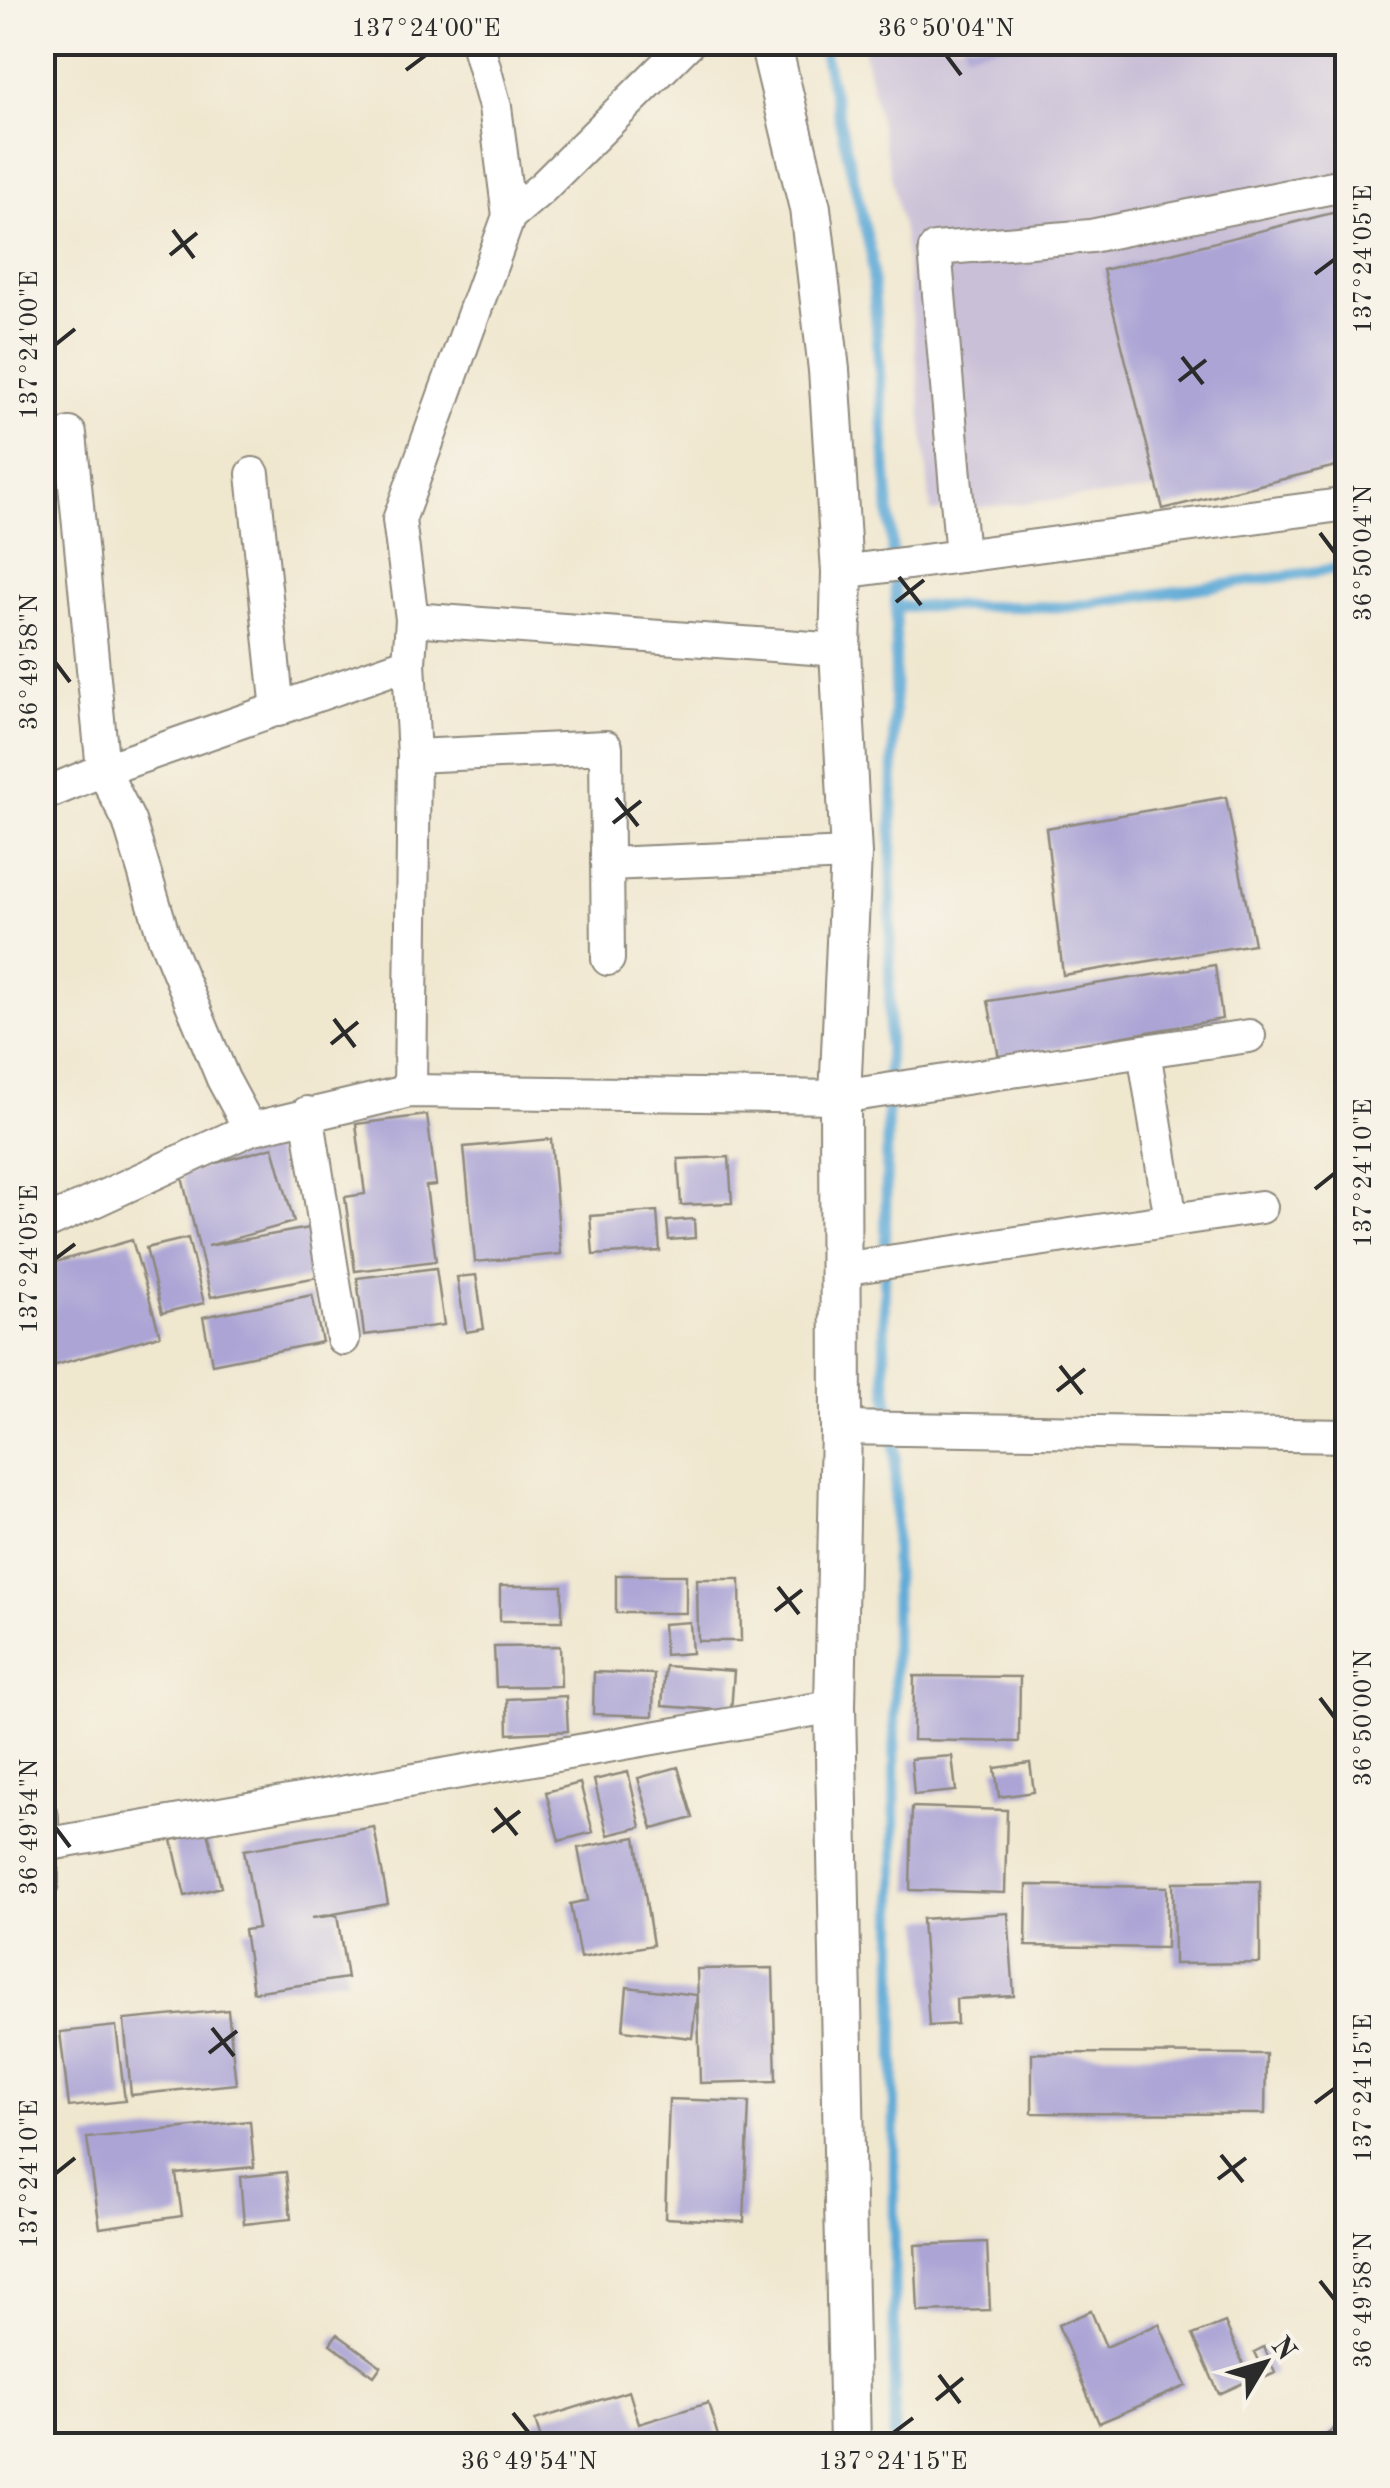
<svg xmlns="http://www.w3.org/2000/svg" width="1390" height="2488" font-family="'Old Standard TT',serif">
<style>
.industrial{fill:#c9bfd7}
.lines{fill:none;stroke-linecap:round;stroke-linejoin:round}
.stream{stroke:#5eaad7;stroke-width:11}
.building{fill:#aba4d5}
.minor-casing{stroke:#8e897d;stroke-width:36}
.tertiary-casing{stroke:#8e897d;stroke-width:44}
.minor{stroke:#fff;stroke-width:32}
.tertiary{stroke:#fff;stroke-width:40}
.ticks{fill:none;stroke:#2b2b2b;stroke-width:4}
.neatline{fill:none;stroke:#2b2b2b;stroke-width:4}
.ticks-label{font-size:25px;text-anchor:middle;fill:#2b2b2b}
</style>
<rect width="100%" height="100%" fill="#f7f3e8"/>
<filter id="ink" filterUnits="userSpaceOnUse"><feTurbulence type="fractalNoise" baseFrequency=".01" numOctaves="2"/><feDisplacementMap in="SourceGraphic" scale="20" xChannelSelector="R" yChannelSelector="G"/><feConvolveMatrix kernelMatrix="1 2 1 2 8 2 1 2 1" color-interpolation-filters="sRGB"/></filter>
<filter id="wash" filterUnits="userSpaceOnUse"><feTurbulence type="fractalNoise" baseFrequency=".0048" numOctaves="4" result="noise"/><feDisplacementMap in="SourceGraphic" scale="40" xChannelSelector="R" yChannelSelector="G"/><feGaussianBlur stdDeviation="2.25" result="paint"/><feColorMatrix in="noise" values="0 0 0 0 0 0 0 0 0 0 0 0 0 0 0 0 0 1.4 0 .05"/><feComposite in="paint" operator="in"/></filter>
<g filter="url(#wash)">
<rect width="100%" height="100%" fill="#f0e7cf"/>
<path class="industrial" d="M 862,43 L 1347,43 L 1347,468 L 1300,477 L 931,512 L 904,236 Z"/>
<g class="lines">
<path class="stream" d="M 821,42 L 871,253 L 896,606 L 884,1316 L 885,1372 L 895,1454 L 894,2446
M 896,606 L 1067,607 L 1348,567"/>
</g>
<g id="blocks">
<path class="building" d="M 963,42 L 1010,42 L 1010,44 L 966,53 Z
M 1348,209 L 1348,463 L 1163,509 L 1103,270 Z
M 1226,797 L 1254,944 L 1063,975 L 1046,828 Z
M 1215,965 L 1222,1019 L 999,1058 L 988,1001 Z
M 427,1115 L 436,1185 L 426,1186 L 436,1261 L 355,1271 L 345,1197 L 365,1194 L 356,1124 Z
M 551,1139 L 561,1254 L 475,1262 L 464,1147 Z
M 273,1147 L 294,1222 L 208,1246 L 309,1228 L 318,1277 L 211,1297 L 181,1173 Z
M 729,1157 L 732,1203 L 681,1205 L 678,1159 Z
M 657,1211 L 660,1251 L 593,1255 L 590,1216 Z
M 694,1219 L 695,1238 L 669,1240 L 667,1221 Z
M 188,1238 L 204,1303 L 162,1313 L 146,1248 Z
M 132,1240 L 160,1335 L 42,1369 L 42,1266 Z
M 436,1268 L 444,1325 L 364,1335 L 357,1278 Z
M 476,1275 L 484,1329 L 466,1332 L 457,1277 Z
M 312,1295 L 322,1342 L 212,1364 L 203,1317 Z
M 616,1575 L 686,1575 L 686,1613 L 616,1613 Z
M 697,1579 L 740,1579 L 741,1641 L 698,1641 Z
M 500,1586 L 562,1586 L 562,1621 L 500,1621 Z
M 690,1622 L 692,1653 L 665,1655 L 663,1624 Z
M 560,1646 L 561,1686 L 496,1687 L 494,1647 Z
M 665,1666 L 734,1671 L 731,1711 L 662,1706 Z
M 594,1672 L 654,1674 L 653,1716 L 593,1714 Z
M 914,1676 L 1020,1677 L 1019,1742 L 913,1740 Z
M 566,1696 L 568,1731 L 508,1734 L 507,1699 Z
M 952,1756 L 956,1791 L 914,1795 L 911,1759 Z
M 1030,1763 L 1034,1792 L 999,1797 L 995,1768 Z
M 678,1767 L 693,1818 L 653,1829 L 638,1778 Z
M 628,1772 L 641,1827 L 608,1835 L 594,1780 Z
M 580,1783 L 593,1832 L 559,1841 L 546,1792 Z
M 912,1807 L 1007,1810 L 1005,1893 L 910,1890 Z
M 374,1827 L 388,1904 L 312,1918 L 337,1915 L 347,1978 L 253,1992 L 244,1930 L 258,1928 L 244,1850 Z
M 208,1832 L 221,1887 L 185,1896 L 172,1840 Z
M 636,1837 L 653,1945 L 580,1958 L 570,1904 L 588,1900 L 578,1848 Z
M 1260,1881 L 1260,1963 L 1174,1964 L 1173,1882 Z
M 1027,1885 L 1167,1887 L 1166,1948 L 1026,1946 Z
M 1008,1913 L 1014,1996 L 956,1999 L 957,2024 L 929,2026 L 922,1919 Z
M 773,1968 L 776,2081 L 700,2083 L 697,1969 Z
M 627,1987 L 697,1995 L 692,2038 L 623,2030 Z
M 228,2010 L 236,2084 L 131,2095 L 124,2020 Z
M 116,2026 L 125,2101 L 69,2107 L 60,2032 Z
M 1032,2053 L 1266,2054 L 1265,2114 L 1032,2113 Z
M 669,2099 L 749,2102 L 744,2222 L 665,2218 Z
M 250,2121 L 254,2167 L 176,2174 L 182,2216 L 100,2228 L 87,2138 Z
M 286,2172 L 291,2219 L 244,2224 L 240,2177 Z
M 987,2242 L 990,2310 L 918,2312 L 915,2245 Z
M 1091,2311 L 1106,2347 L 1159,2324 L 1186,2386 L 1099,2423 L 1058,2325 Z
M 1225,2322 L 1250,2380 L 1219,2394 L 1193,2335 Z
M 337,2334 L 381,2366 L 374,2376 L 330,2344 Z
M 1264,2347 L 1275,2373 L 1266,2377 L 1254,2352 Z
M 629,2391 L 639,2424 L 708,2403 L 721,2446 L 543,2446 L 535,2420 Z
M 1348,2418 L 1348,2446 L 1312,2446 Z"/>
</g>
</g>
<g filter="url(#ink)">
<use href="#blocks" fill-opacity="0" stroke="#8e897d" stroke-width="2.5"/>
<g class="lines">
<g class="minor-casing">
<path id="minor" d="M 477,42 L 495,107 L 509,216
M 70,434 L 103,770 L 129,821 L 163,934 L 223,1079 L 250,1129
M 253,474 L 278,710
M 962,556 L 935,249 L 1091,236 L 1348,184
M 842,572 L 1348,504
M 412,619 L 840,650
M 414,756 L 606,747 L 608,959
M 42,795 L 103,770 L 409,663
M 607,864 L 851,854
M 1144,1051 L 1249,1036
M 410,1091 L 414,756 L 409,663 L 412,619 L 399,520 L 509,216 L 543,187 L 689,42
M 307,1113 L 343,1339
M 42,1225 L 250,1129 L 410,1091 L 840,1097 L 1144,1051 L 1171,1220
M 841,1269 L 1261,1207
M 841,1428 L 1348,1436
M 42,1817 L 42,1883
M 44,1845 L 835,1706"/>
</g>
<g class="tertiary-casing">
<path id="tertiary" d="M 770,42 L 810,208 L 829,370 L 842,572 L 840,650 L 851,854 L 840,1097 L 841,1428 L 835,1706 L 850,2446"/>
</g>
<use href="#minor" class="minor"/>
<use href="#tertiary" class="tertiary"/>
</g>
</g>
<path class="ticks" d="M 946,55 L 961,75M 406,70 L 426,55M 173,230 L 194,258M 170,255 L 197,233M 1315,274 L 1335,259M 55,345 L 75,329M 1182,357 L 1203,384M 1179,381 L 1206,360M 1320,533 L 1335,553M 899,577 L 921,605M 896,602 L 924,580M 55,662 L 70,682M 616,798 L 638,826M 613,823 L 641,801M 334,1019 L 355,1047M 331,1044 L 358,1022M 1315,1189 L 1335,1173M 55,1259 L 75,1244M 1060,1366 L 1082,1394M 1057,1391 L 1085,1369M 778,1587 L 799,1614M 775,1611 L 802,1590M 1320,1698 L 1335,1718M 495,1808 L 517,1835M 55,1827 L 70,1847M 492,1832 L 520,1811M 212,2028 L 234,2056M 209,2053 L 237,2031M 1315,2103 L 1335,2088M 1221,2155 L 1243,2182M 55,2174 L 75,2158M 1218,2179 L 1246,2158M 1320,2281 L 1335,2300M 939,2375 L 960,2403M 936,2400 L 963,2378M 513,2413 L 529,2433M 893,2433 L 913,2418"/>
<rect width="1390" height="2488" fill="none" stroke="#f7f3e8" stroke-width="110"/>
<g transform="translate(1265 2363) rotate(52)" stroke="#f7f3e8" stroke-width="8" paint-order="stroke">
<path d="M0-8L18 38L0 25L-18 38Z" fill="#2b2b2b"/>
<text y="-15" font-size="28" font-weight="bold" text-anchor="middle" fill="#2b2b2b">N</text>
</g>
<rect x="55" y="55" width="1280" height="2378" class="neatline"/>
<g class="ticks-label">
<text x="426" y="36">137°24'00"E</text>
<text x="946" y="36">36°50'04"N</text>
<text transform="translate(1362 259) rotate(-90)" y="9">137°24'05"E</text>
<text transform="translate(28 345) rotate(-90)" y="9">137°24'00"E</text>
<text transform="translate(1362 553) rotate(-90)" y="9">36°50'04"N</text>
<text transform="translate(28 662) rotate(-90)" y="9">36°49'58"N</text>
<text transform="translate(1362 1173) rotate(-90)" y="9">137°24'10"E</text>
<text transform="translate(28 1259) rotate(-90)" y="9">137°24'05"E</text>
<text transform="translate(1362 1718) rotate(-90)" y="9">36°50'00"N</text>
<text transform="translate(28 1827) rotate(-90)" y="9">36°49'54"N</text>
<text transform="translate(1362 2088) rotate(-90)" y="9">137°24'15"E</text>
<text transform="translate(28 2174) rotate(-90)" y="9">137°24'10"E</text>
<text transform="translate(1362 2300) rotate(-90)" y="9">36°49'58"N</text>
<text x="529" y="2469">36°49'54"N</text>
<text x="893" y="2469">137°24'15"E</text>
</g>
</svg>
